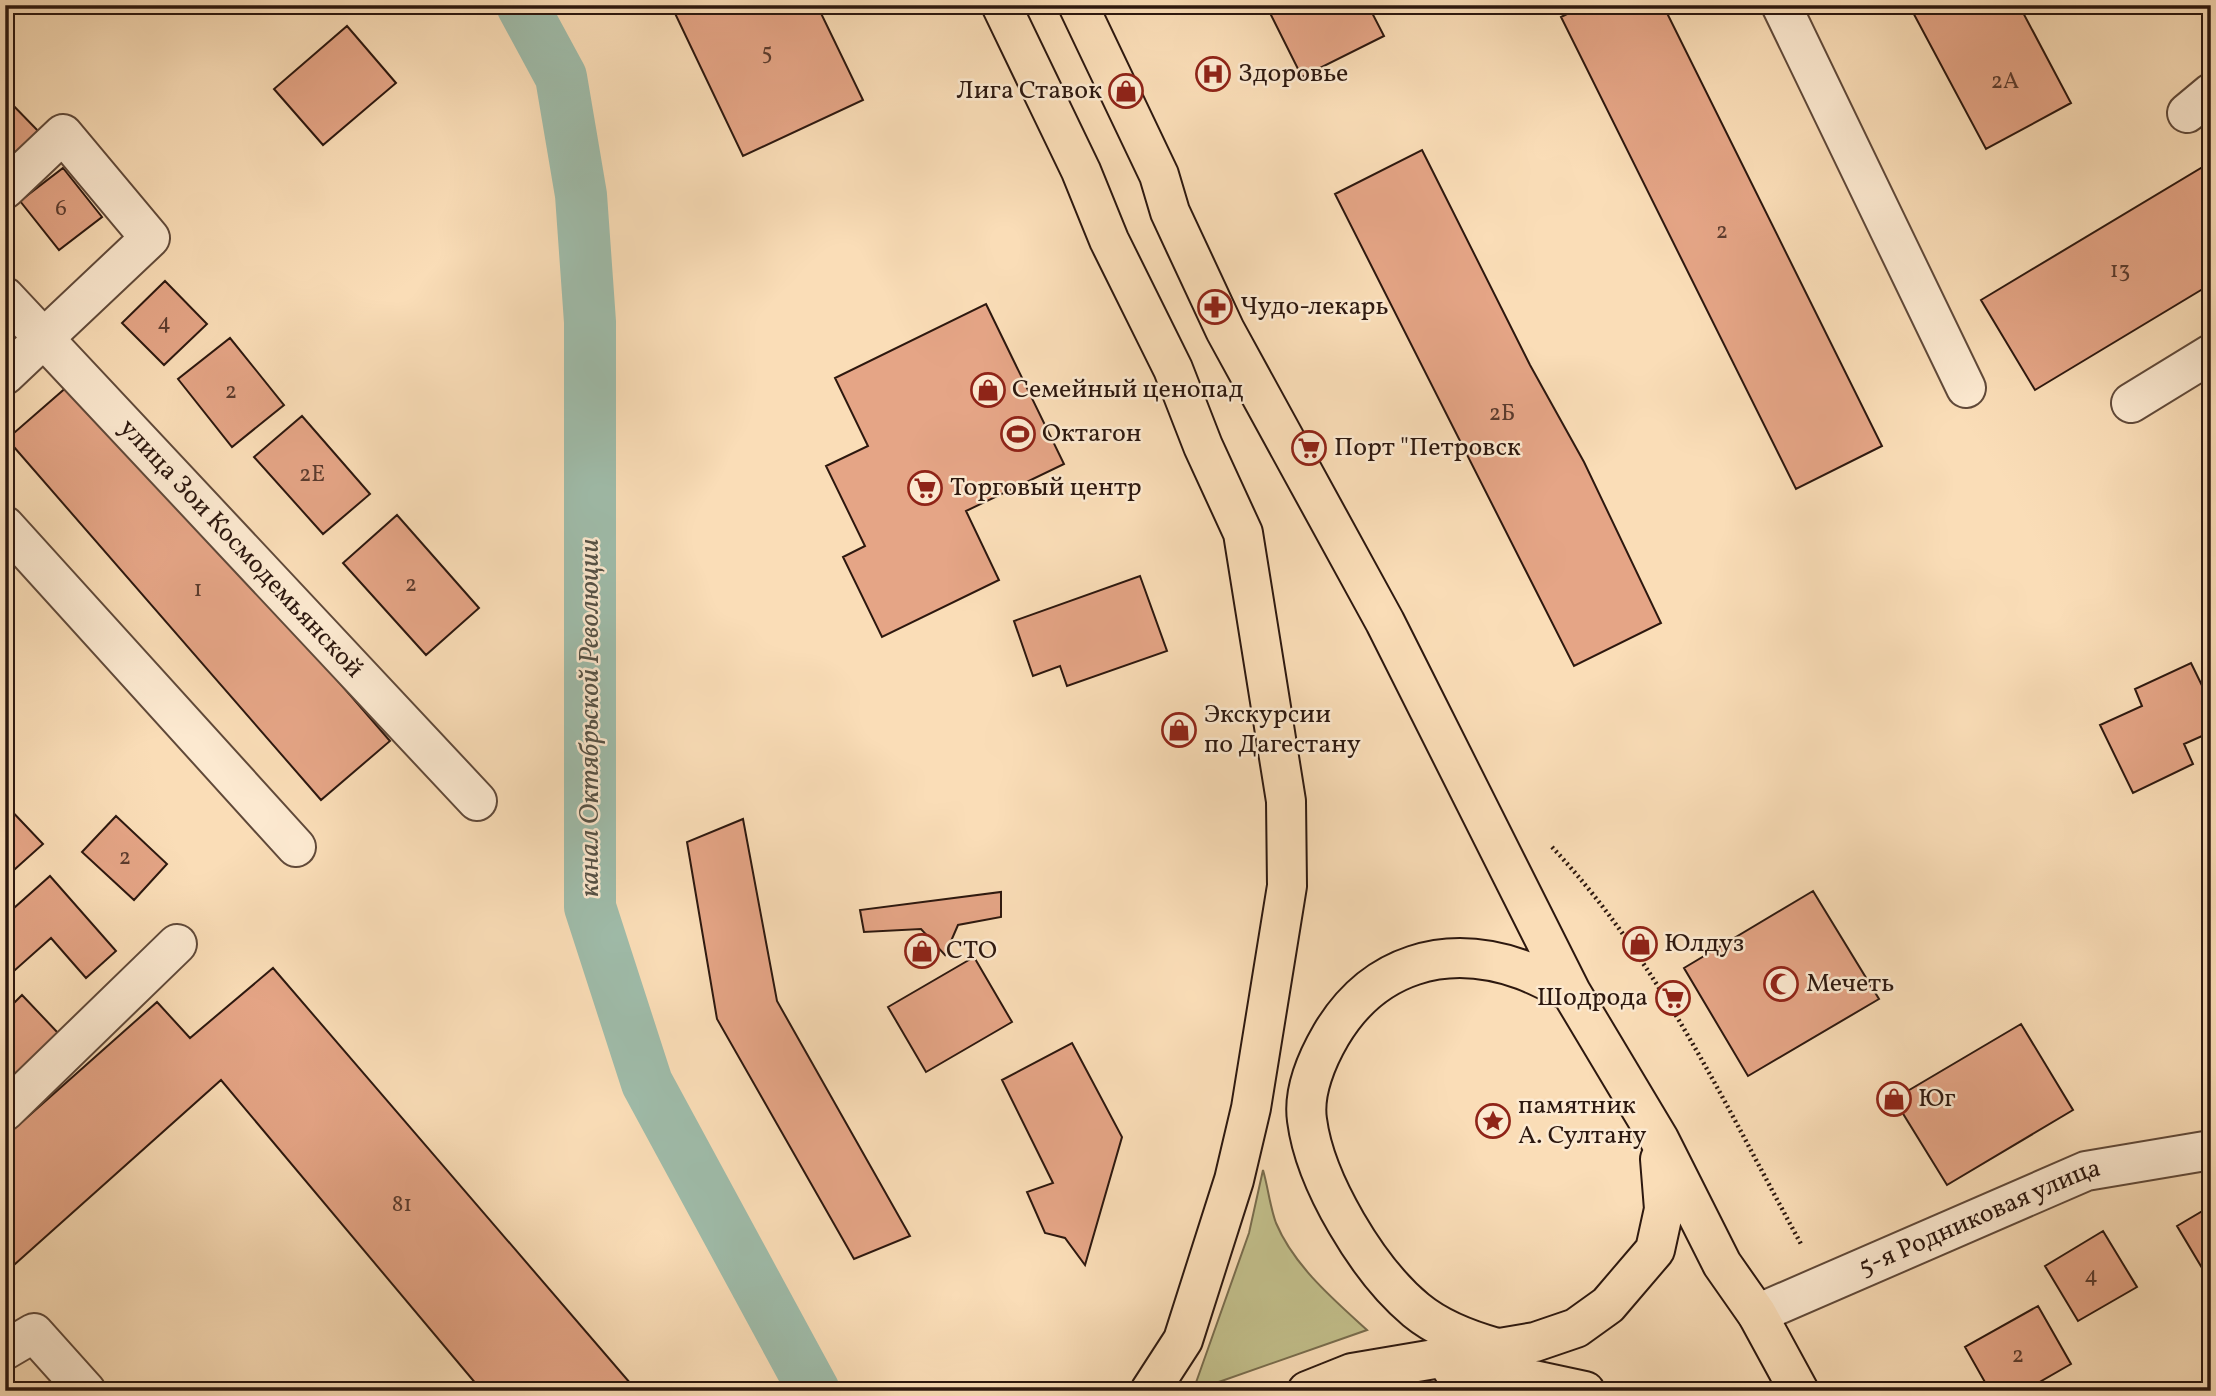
<svg xmlns="http://www.w3.org/2000/svg" width="2216" height="1396" font-family="Vollkorn,serif">
<style>
.green{fill:#c2bf8b;stroke:#786c4d;stroke-width:2}
.lines{fill:none;stroke-linecap:round;stroke-linejoin:round}
.canal{stroke:#9fbcaa;stroke-width:52}
.building{fill:#e5a586;stroke:#2d180f;stroke-width:2}
.minor-casing{stroke:#604939;stroke-width:42}
.major-casing{stroke:#2d180f;stroke-width:42}
.path{stroke:#2d180f;stroke-width:4.5;stroke-dasharray:2 3.5;stroke-linecap:butt}
.minor{stroke:#fce9d0;stroke-width:38}
.major{stroke:#faddb7;stroke-width:38}
.labels{text-anchor:middle;dominant-baseline:central;stroke-width:5;stroke-linejoin:round;paint-order:stroke}
.number-label{font-size:23px;fill:#5b3b2d}
.poi-label{font-size:26px;fill:#2d180f;stroke:#fce9d0;text-anchor:start}
.street-label{font-size:26px;fill:#2d180f;stroke:#fce9d0}
.water-label{font-size:28px;font-style:italic;fill:#555145;stroke:#fce9d0}
</style>
<rect width="100%" height="100%" fill="#faddb7"/>
<filter id="stains"><feTurbulence type="fractalNoise" baseFrequency=".00286" numOctaves="4"/><feColorMatrix values="0 0 0 0 .2 0 0 0 0 .09 0 0 0 0 .02 0 0 0 .5 -.17"/></filter>
<radialGradient id="worn" r=".72"><stop offset=".6" stop-color="#630" stop-opacity="0"/><stop offset="1" stop-color="#630" stop-opacity=".3"/></radialGradient>
<path class="green" d="M 1263,1170 C 1268,1187 1270,1207 1276,1223 C 1294,1266 1334,1300 1367,1330 L 1193,1391 L 1249,1233 Z"/>
<g class="lines">
<path class="canal" d="M 522,5 L 561,77 L 581,195 L 590,322 L 590,907 L 647,1083 L 814,1391"/>
</g>
<path class="building" d="M 671,5 L 817,5 L 863,100 L 743,156 Z
M 1266,5 L 1368,5 L 1384,36 L 1302,77 Z
M 1585,5 L 1663,5 L 1882,446 L 1796,489 L 1561,17 Z
M 1909,5 L 2019,5 L 2071,103 L 1986,149 Z
M 347,26 L 396,83 L 323,145 L 274,89 Z
M 5,97 L 43,136 L 5,174 Z
M 1422,150 L 1530,365 L 1584,462 L 1661,623 L 1574,666 L 1335,194 Z
M 2211,162 L 2211,284 L 2035,390 L 1981,300 Z
M 63,168 L 102,217 L 59,250 L 20,201 Z
M 165,281 L 207,324 L 164,365 L 122,323 Z
M 986,304 L 1064,464 L 966,511 L 999,580 L 882,637 L 843,557 L 865,546 L 826,466 L 868,446 L 835,378 Z
M 230,338 L 284,405 L 232,447 L 178,379 Z
M 76,379 L 390,741 L 321,800 L 7,439 Z
M 302,416 L 370,494 L 323,534 L 254,457 Z
M 397,515 L 479,608 L 426,655 L 343,563 Z
M 1140,576 L 1167,651 L 1067,686 L 1060,666 L 1033,676 L 1014,621 Z
M 2191,663 L 2211,704 L 2211,732 L 2184,744 L 2193,764 L 2133,793 L 2100,725 L 2142,706 L 2135,689 Z
M 5,804 L 43,844 L 5,878 Z
M 116,816 L 167,864 L 134,900 L 82,852 Z
M 743,819 L 777,1001 L 910,1236 L 854,1259 L 717,1019 L 687,842 Z
M 50,876 L 116,951 L 86,978 L 51,938 L 14,971 L 5,962 L 5,916 Z
M 1813,891 L 1879,999 L 1748,1076 L 1684,968 Z
M 1001,892 L 1001,917 L 958,925 L 945,955 L 921,929 L 864,932 L 860,910 Z
M 974,957 L 1012,1022 L 926,1072 L 888,1007 Z
M 273,968 L 637,1391 L 482,1391 L 221,1080 L 5,1273 L 5,1137 L 157,1002 L 190,1038 Z
M 22,995 L 59,1034 L 5,1087 L 5,1012 Z
M 2021,1024 L 2073,1110 L 1947,1185 L 1894,1099 Z
M 1072,1043 L 1122,1137 L 1085,1265 L 1065,1238 L 1045,1233 L 1027,1192 L 1053,1183 L 1002,1080 Z
M 2211,1206 L 2211,1283 L 2177,1226 Z
M 2103,1231 L 2137,1287 L 2078,1321 L 2045,1266 Z
M 2038,1306 L 2071,1364 L 2024,1391 L 1990,1391 L 1965,1347 Z"/>
<g class="lines">
<g class="minor-casing">
<g id="minor">
<path d="M 1781,5 L 1966,388"/>
<path d="M 2187,113 L 2211,93"/>
<path d="M 5,189 L 63,134 L 150,238 L 5,375"/>
<path id="s1" d="M 5,297 L 477,801"/>
<path d="M 2131,403 L 2211,354"/>
<path d="M 5,526 L 296,847"/>
<path d="M 5,1111 L 177,944"/>
<path id="s2" d="M 1757,1314 L 2086,1171 L 2211,1150"/>
<path d="M 5,1350 L 34,1333 L 86,1391"/>
</g>
</g>
<g class="major-casing">
<path id="major" d="M 1001,5 L 1081,171 L 1109,240 L 1173,369 L 1203,446 L 1243,533 L 1286,801 L 1287,886 L 1251,1108 L 1234,1180 L 1183,1340 L 1150,1391
M 1078,5 L 1159,175 L 1170,212 L 1225,330 L 1385,622 L 1571,992 L 1659,1139 L 1722,1264 L 1757,1314 L 1799,1391
M 1497,1348 C 1468,1340 1439,1329 1416,1310 C 1368,1270 1315,1182 1307,1120 C 1303,1092 1317,1059 1331,1035 C 1373,964 1446,942 1523,970 C 1539,976 1555,985 1571,992
M 1452,1369 L 1506,1374 L 1585,1391
M 1307,1391 L 1352,1373 L 1535,1342 L 1576,1328 L 1608,1305 L 1655,1250 L 1664,1209 L 1660,1159"/>
</g>
<path class="path" d="M 1552,847 C 1660,962 1726,1107 1801,1244"/>
<use href="#minor" class="minor"/>
<use href="#major" class="major"/>
</g>
<defs>
<g id="hospital-ring" transform="scale(1.75)"><circle r="9.5" fill="#fce9d0" stroke="#8f2418" stroke-width="1.5"/><path d="M-5-5h3v3.5h4V-5h3V5h-3V1.5h-4V5h-3Z" fill="#8f2418"/></g>
<g id="shop-ring" transform="scale(1.75)"><circle r="9.5" fill="#fce9d0" stroke="#8f2418" stroke-width="1.5"/><path d="M-5-2.5h2.3a2.7 3.5 0 0 1 5.4 0H5L5.5 6h-11ZM-1.5-2.5h3a1.5 2.3 0 0 0-3 0Z" fill="#8f2418"/></g>
<g id="pharmacy-ring" transform="scale(1.75)"><circle r="9.5" fill="#fce9d0" stroke="#8f2418" stroke-width="1.5"/><path d="M-2-6h4v4h4v4h-4v4h-4v-4h-4v-4h4Z" fill="#8f2418"/></g>
<g id="stadium-ring" transform="scale(1.75)"><circle r="9.5" fill="#fce9d0" stroke="#8f2418" stroke-width="1.5"/><path d="M0-5a6.5 5 0 1 0 0 10a6.5 5 0 1 0 0-10ZM-3.5-1.8h7v3.6h-7Z" fill="#8f2418"/></g>
<g id="supermarket-ring" transform="scale(1.75)"><circle r="9.5" fill="#fce9d0" stroke="#8f2418" stroke-width="1.5"/><path d="M-6-5.5h2.5l.6 2H6L4.5 2H-2.5L-4.4-4H-6ZM-1.5 3.2a1.3 1.3 0 1 0 .1 0ZM3 3.2a1.3 1.3 0 1 0 .1 0Z" fill="#8f2418"/></g>
<g id="mosque-ring" transform="scale(1.75)"><circle r="9.5" fill="#fce9d0" stroke="#8f2418" stroke-width="1.5"/><path d="M3.5-4.9A6 6 0 1 0 3.5 4.9A5 5 0 1 1 3.5-4.9Z" fill="#8f2418"/></g>
<g id="sight-ring" transform="scale(1.75)"><circle r="9.5" fill="#fce9d0" stroke="#8f2418" stroke-width="1.5"/><path d="M0-6L1.8-2.2L6-1.7L2.9 1.2L3.7 5.4L0 3.3L-3.7 5.4L-2.9 1.2L-6-1.7L-1.8-2.2Z" fill="#8f2418"/></g>
</defs>
<g fill-rule="evenodd">
<use href="#hospital-ring" x="1213" y="74"/>
<use href="#shop-ring" x="1126" y="91"/>
<use href="#pharmacy-ring" x="1215" y="307"/>
<use href="#shop-ring" x="988" y="390"/>
<use href="#stadium-ring" x="1018" y="434"/>
<use href="#supermarket-ring" x="1309" y="448"/>
<use href="#supermarket-ring" x="925" y="488"/>
<use href="#shop-ring" x="1179" y="730"/>
<use href="#shop-ring" x="1640" y="944"/>
<use href="#shop-ring" x="922" y="951"/>
<use href="#mosque-ring" x="1781" y="984"/>
<use href="#supermarket-ring" x="1673" y="998"/>
<use href="#shop-ring" x="1894" y="1099"/>
<use href="#sight-ring" x="1493" y="1121"/>
</g>
<g class="labels">
<g class="number-label">
<text x="767" y="53">5</text>
<text x="2005" y="82">2А</text>
<text x="61" y="209">6</text>
<text x="1722" y="232">2</text>
<text x="2120" y="271">13</text>
<text x="164" y="323">4</text>
<text x="231" y="392">2</text>
<text x="1502" y="414">2Б</text>
<text x="312" y="475">2Е</text>
<text x="411" y="585">2</text>
<text x="198" y="590">1</text>
<text x="125" y="858">2</text>
<text x="402" y="1205">81</text>
<text x="2091" y="1276">4</text>
<text x="2018" y="1356">2</text>
</g>
<g class="poi-label">
<text x="1238" y="74">Здоровье</text>
<text x="1102" y="91" text-anchor="end">Лига Ставок</text>
<text x="1240" y="307">Чудо-лекарь</text>
<text x="1012" y="390">Семейный ценопад</text>
<text x="1042" y="434">Октагон</text>
<text x="1334" y="448">Порт "Петровск</text>
<text x="950" y="488">Торговый центр</text>
<text x="1204" y="715">Экскурсии<tspan x="1204" dy="30">по Дагестану</tspan></text>
<text x="1664" y="944">Юлдуз</text>
<text x="946" y="951">СТО</text>
<text x="1806" y="984">Мечеть</text>
<text x="1648" y="998" text-anchor="end">Шодрода</text>
<text x="1918" y="1099">Юг</text>
<text x="1518" y="1106">памятник<tspan x="1518" dy="30">А. Султану</tspan></text>
</g>
<g class="street-label">
<text stroke="none"><textPath href="#s1" startOffset="345">улица Зои Космодемьянской</textPath></text>
<text stroke="none"><textPath href="#s2" startOffset="243">5-я Родниковая улица</textPath></text>
</g>
<g class="water-label">
<text transform="translate(590 718) rotate(-90)">канал Октябрьской Революции</text>
</g>
</g>
<rect width="2216" height="1396" fill="none" stroke="#faddb7" stroke-width="28"/>
<rect x="7" y="7" width="2202" height="1382" fill="none" stroke="#2d180f" stroke-width="3.5"/>
<rect x="14" y="14" width="2188" height="1368" fill="none" stroke="#2d180f" stroke-width="2"/>
<rect width="100%" height="100%" filter="url(#stains)"/>
<rect width="100%" height="100%" fill="url(#worn)"/>
</svg>
